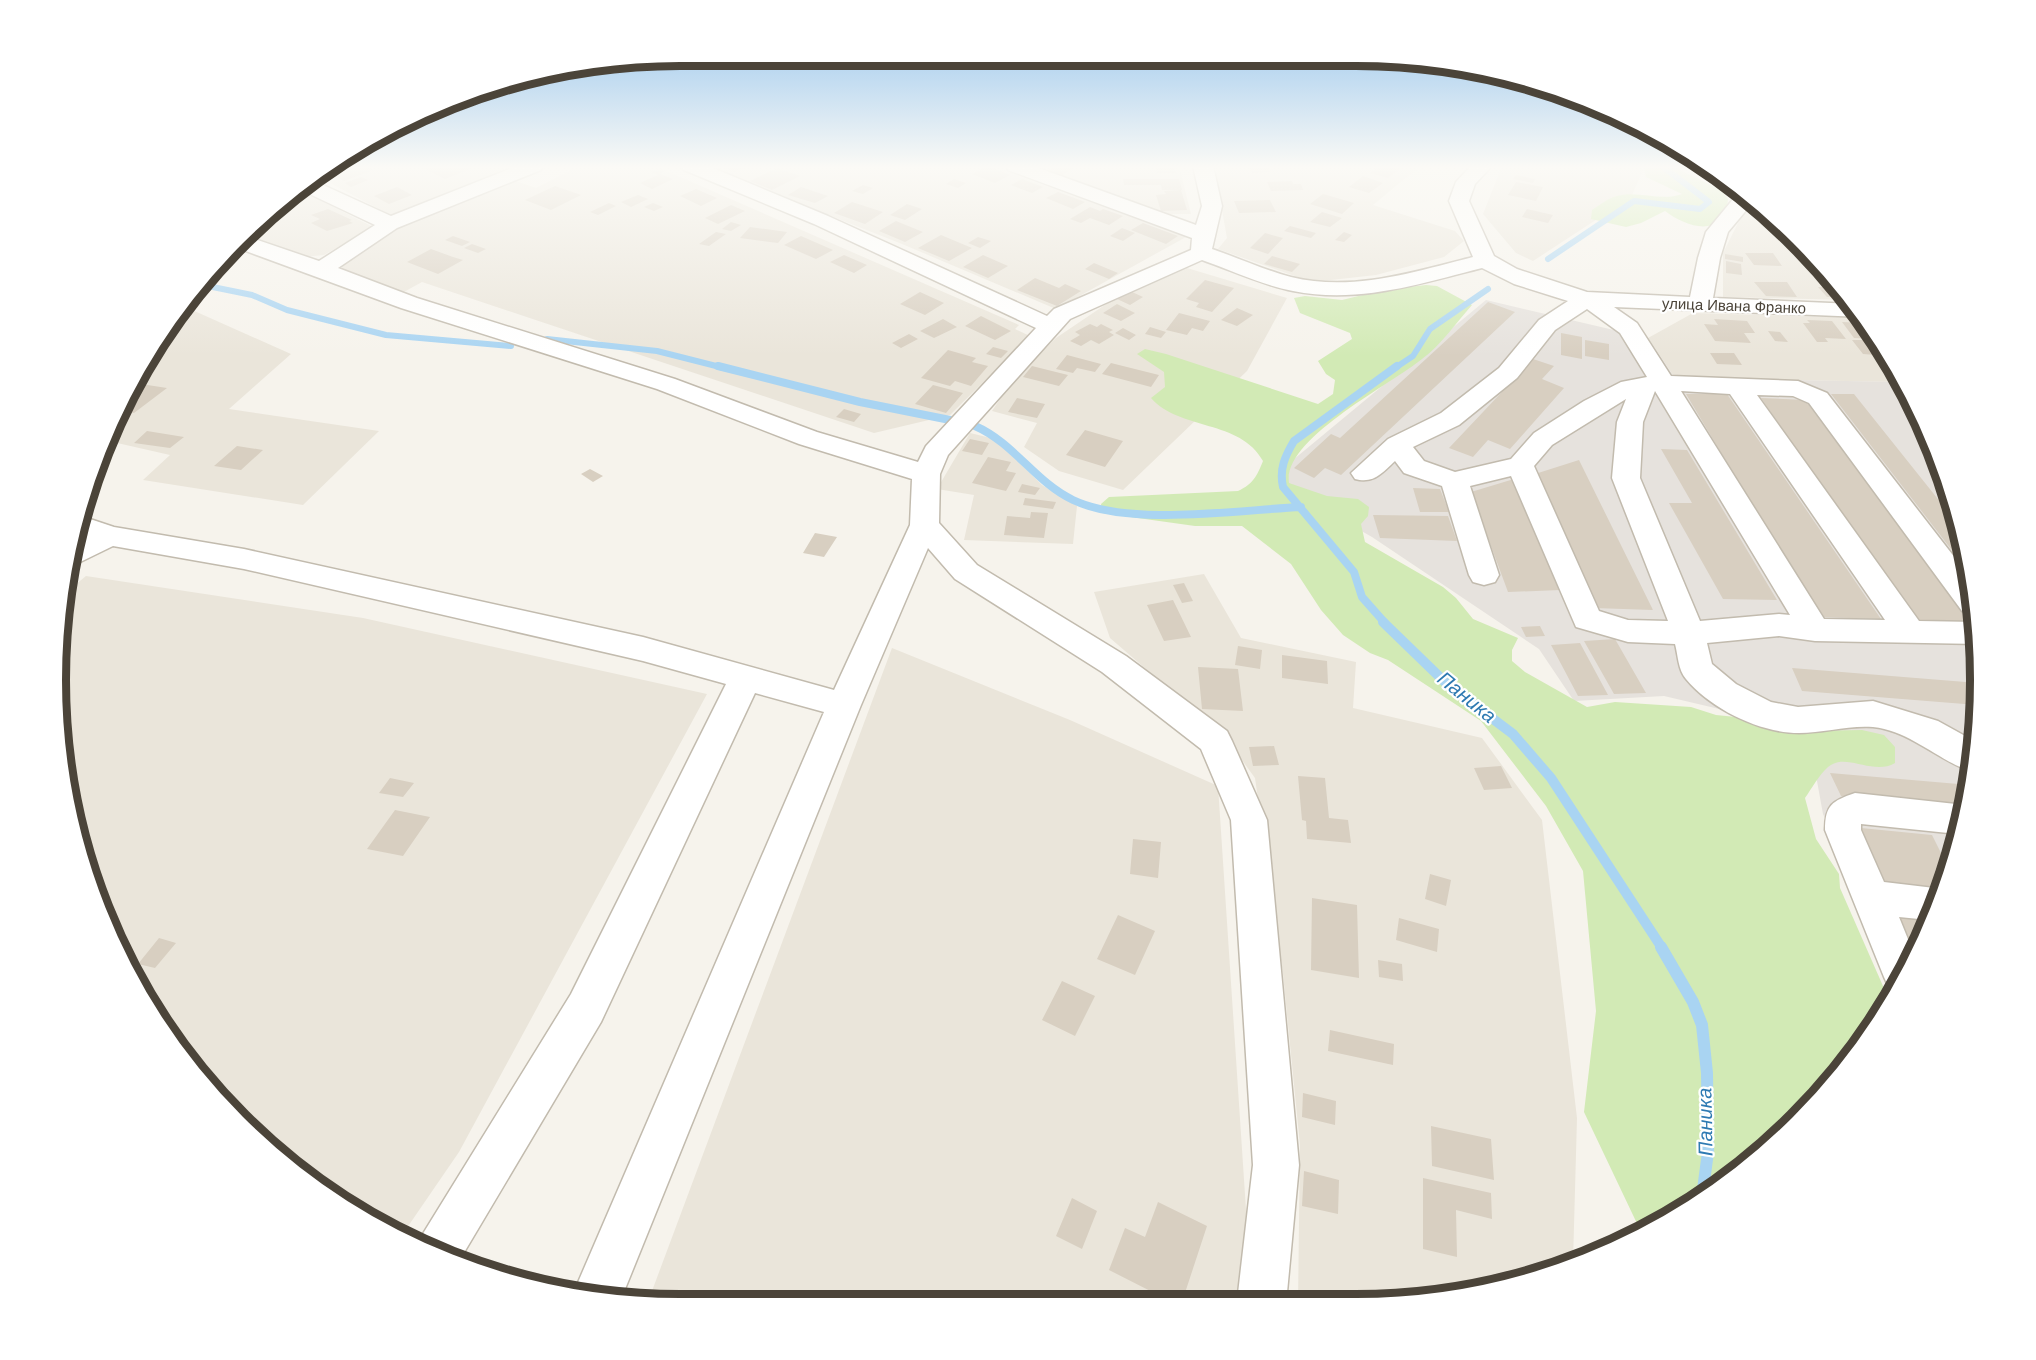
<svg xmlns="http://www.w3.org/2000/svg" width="2036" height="1360" font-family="'DM Sans',sans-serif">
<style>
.residential{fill:#eae5da}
.industrial{fill:#e6e2dd}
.green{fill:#d2eab5}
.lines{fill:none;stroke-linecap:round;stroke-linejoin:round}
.stream-far3{stroke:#a9d4f2;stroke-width:6}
.stream-far2{stroke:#a9d4f2;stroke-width:8}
.stream-far1{stroke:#a9d4f2;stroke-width:10}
.stream{stroke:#a9d4f2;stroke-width:12}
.building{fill:#d8cfc1}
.minor-casing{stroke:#c2bbae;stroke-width:3}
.minor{fill:#fff;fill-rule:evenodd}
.labels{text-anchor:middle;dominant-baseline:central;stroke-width:4.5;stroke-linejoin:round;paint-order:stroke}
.far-street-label{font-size:15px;fill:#4b4439;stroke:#fff}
.water-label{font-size:20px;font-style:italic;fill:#2e7ab2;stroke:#fff}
.rim{fill:none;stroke:#4b4439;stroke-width:8}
</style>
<rect width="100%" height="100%" fill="#f6f3ec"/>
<path class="residential" d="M 327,166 L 524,166 L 394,217 L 315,175 Z
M 579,166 L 655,166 L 1019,325 L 1015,329 L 1030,336 L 950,415 L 874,433 L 422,282 L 402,293 L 338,270 L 398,225 L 510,179 L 536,188 Z
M 704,166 L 991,166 L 1186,237 L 1056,309 L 902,244 Z
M 1034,166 L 1179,166 L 1191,214 L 1164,214 Z
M 1214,166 L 1420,166 L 1373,205 L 1455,231 L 1464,241 L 1444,257 L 1376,275 L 1322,281 L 1306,280 L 1218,249 L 1227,238 Z
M 1502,166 L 1645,166 L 1631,197 L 1533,261 L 1516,253 L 1483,214 Z
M 298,189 L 373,227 L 324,255 L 303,257 L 241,236 Z
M 1743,213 L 1771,214 L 1851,300 L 1723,297 L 1723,253 Z
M 1187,268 L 1287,298 L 1247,371 L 1123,490 L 1059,471 L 1024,447 L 1037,423 L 992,411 L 1015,377 L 1056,338 L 1127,290 Z
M 181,305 L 291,354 L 229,409 L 379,431 L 303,505 L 143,480 L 170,455 L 104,440 Z
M 1693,313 L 1863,318 L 1902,382 L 1675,378 L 1648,338 Z
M 970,433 L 995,439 L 1042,485 L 1077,506 L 1073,544 L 964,540 L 974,495 L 937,489 Z
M 1204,574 L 1241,638 L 1356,662 L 1353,708 L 1482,738 L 1542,820 L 1577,1118 L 1573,1262 L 1517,1283 L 1397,1303 L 1298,1303 L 1300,1145 L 1283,974 L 1255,778 L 1226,738 L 1110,638 L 1094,592 Z
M 86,576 L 363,618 L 707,694 L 459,1152 L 400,1238 L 268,1149 L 185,1060 L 139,992 L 89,881 L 68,802 L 57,639 L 64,594 Z
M 892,648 L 1070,720 L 1218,786 L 1248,1240 L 1241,1302 L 649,1299 Z"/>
<path class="industrial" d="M 1486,300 L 1648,338 L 1675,378 L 1902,382 L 1916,404 L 1959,519 L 1979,640 L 1975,762 L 1947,881 L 1899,986 L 1823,814 L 1813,759 L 1732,712 L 1664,696 L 1574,701 L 1539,649 L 1372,537 L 1270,479 Z"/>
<path class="green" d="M 1644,166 L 1678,166 L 1682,171 L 1721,190 L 1728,199 C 1725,239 1687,228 1665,211 L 1641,223 L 1626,227 L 1591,219 L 1592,210 C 1600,205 1608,198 1617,196 C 1638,190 1661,202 1682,194 L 1646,177 Z
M 1426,285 L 1437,286 L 1472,305 C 1456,323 1441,345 1422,359 C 1392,384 1282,439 1289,483 L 1327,496 L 1358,499 L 1369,507 L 1368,516 L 1361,524 L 1365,542 L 1443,587 L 1456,598 L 1473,619 L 1518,638 L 1512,650 L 1512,661 L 1525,672 L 1587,707 L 1615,702 L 1691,707 L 1716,715 L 1756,719 L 1807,731 L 1862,730 L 1884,735 L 1895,747 L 1895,763 C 1873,776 1846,752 1828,767 C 1819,775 1812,788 1805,798 L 1816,839 L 1839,874 L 1840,888 L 1890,1002 L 1825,1092 L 1736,1176 L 1642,1234 L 1584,1112 L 1596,1011 L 1583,871 L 1546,806 L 1481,721 L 1388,660 L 1370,653 L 1343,635 L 1321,610 L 1291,564 L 1242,526 L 1195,526 L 1102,513 L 1101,504 L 1109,497 L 1238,491 C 1253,484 1257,476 1263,461 C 1240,419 1180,431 1151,398 L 1165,387 L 1164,372 L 1137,354 L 1145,349 L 1166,354 L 1318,404 L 1333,394 L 1335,380 L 1326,374 L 1318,361 L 1352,339 L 1350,333 L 1300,313 L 1294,298 L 1305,296 L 1342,300 L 1383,290 Z"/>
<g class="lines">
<path class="stream-far3" d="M 1548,259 L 1634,201 L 1700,209 L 1709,202 L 1662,166
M 198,284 L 252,295 L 287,310 L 386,335 L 511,346
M 547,339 L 657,351 L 724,368
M 1395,368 L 1413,356 L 1430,329 L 1488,289"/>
<path class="stream-far2" d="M 718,366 L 860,402 L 950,420
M 975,426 C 1014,443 1035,482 1073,500 C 1130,527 1238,510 1301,507
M 1385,623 L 1362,597 L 1354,572 L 1283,487 C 1279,469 1285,456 1294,441 L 1397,366"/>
<path class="stream-far1" d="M 1383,622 L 1448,685 L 1513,734 L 1551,778 L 1662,948"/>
<path class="stream" d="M 1661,947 L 1693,1002 L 1702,1025 L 1707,1073 L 1708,1152 L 1702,1197"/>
</g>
<path class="building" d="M 327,166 L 365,166 L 373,170 L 344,181 L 322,170 Z
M 430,166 L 478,166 L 445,179 L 423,168 Z
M 720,166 L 748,166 L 735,172 Z
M 987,166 L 1010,175 L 995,183 L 972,174 Z
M 1056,166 L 1078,166 L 1062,175 L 1049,170 Z
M 1156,166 L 1175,166 L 1176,173 L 1157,173 Z
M 1380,166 L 1398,166 L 1402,167 L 1388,178 L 1370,173 Z
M 1249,167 L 1268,167 L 1270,172 L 1252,173 Z
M 777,168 L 800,176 L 772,190 L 750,181 Z
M 659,169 L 665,171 L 660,174 L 673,179 L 652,189 L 640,183 L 658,175 L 651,172 Z
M 1516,175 L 1535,179 L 1533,183 L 1513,179 Z
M 1363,176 L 1383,183 L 1369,193 L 1349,187 Z
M 361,177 L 368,180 L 351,187 L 345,183 Z
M 954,179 L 966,183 L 958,188 L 946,184 Z
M 1022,179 L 1043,187 L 1032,193 L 1011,185 Z
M 1123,179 L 1179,179 L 1182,190 L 1162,190 L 1161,185 L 1124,185 Z
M 1292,181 L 1293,184 L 1301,184 L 1303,190 L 1271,191 L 1267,182 Z
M 1516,182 L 1543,187 L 1536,201 L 1508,195 Z
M 863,185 L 873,188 L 863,194 L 852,191 Z
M 555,186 L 581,195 L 551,210 L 525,200 Z
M 397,187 L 412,195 L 389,204 L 374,196 Z
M 801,187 L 828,196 L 815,203 L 788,195 Z
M 696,189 L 717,198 L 701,206 L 680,196 Z
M 1181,190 L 1187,210 L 1161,211 L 1156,195 L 1166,194 L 1164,191 Z
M 1058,192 L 1085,202 L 1073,209 L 1046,198 Z
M 1323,194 L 1354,203 L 1342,214 L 1310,204 Z
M 638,195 L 648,199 L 631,207 L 621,202 Z
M 1270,200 L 1276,212 L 1239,213 L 1234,201 Z
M 852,202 L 883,212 L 865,224 L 834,213 Z
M 609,203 L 616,206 L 598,215 L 590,212 Z
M 653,203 L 663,207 L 654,211 L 644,207 Z
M 907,204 L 922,209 L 905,220 L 890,215 Z
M 731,205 L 745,211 L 718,224 L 705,218 Z
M 1090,207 L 1100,211 L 1103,209 L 1123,216 L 1109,225 L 1090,218 L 1081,223 L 1070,219 Z
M 328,209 L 352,220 L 349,221 L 353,223 L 327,231 L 311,223 L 320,219 L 311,215 Z
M 1527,209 L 1553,215 L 1548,223 L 1522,217 Z
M 1322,212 L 1342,218 L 1330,227 L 1310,222 Z
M 1759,216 L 1773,216 L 1792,237 L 1775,236 Z
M 896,221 L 923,232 L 905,242 L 879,231 Z
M 731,222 L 741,225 L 731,231 L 722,229 Z
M 1143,223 L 1178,236 L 1166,244 L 1131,230 Z
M 1290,226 L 1316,233 L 1311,238 L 1284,231 Z
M 750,227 L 787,232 L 778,243 L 740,238 Z
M 1122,228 L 1135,233 L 1123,241 L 1110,236 Z
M 716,232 L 726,234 L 709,246 L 699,244 Z
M 1344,232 L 1352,235 L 1344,242 L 1335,240 Z
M 1265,233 L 1283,238 L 1268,254 L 1250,248 Z
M 941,235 L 972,248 L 949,261 L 918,248 Z
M 453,236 L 470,242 L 462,246 L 445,240 Z
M 801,236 L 833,250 L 816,259 L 784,245 Z
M 978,237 L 991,241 L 980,248 L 968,243 Z
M 472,244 L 486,249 L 478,253 L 464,248 Z
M 431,249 L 453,257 L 463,260 L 438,274 L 407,262 Z
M 1745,253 L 1773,253 L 1782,266 L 1754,265 Z
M 1725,254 L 1743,257 L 1743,262 L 1725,259 Z
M 844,255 L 867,265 L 854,273 L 830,262 Z
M 983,255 L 1008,266 L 988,278 L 963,267 Z
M 1272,256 L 1300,264 L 1292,272 L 1264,264 Z
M 1726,261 L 1741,264 L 1742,275 L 1726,273 Z
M 1094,263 L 1118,273 L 1109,279 L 1085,269 Z
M 1035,278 L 1059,288 L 1065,284 L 1081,291 L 1057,306 L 1017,290 Z
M 1205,280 L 1234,288 L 1212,312 L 1196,307 L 1199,303 L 1186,299 Z
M 1754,282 L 1787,282 L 1797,297 L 1766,296 Z
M 1818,287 L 1840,287 L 1849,297 L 1827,297 Z
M 1130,291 L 1143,297 L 1130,305 L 1117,299 Z
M 920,292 L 944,303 L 925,315 L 900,304 Z
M 1488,302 L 1515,312 L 1341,475 L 1325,468 L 1314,478 L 1294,468 L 1331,434 L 1340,438 Z
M 1117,304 L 1135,313 L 1121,321 L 1103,313 Z
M 1237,308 L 1253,315 L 1237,326 L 1221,320 Z
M 1179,313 L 1210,321 L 1203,331 L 1192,328 L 1187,335 L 1166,330 Z
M 981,316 L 1011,331 L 995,340 L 965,326 Z
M 943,319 L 957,327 L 934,338 L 920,331 Z
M 1714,319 L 1747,321 L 1755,333 L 1744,333 L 1751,343 L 1715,341 L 1704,324 L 1718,325 Z
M 1807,320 L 1832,321 L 1846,339 L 1825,338 L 1828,342 L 1817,342 L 1803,323 L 1810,323 Z
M 1842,322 L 1866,323 L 1876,339 L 1854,338 Z
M 1090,324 L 1097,327 L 1101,324 L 1113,330 L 1109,332 L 1114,335 L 1099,344 L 1091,340 L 1081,346 L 1070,341 L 1080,335 L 1075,332 Z
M 1150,327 L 1166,332 L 1161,338 L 1145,334 Z
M 1123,328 L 1136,335 L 1129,340 L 1115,333 Z
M 1768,331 L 1780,332 L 1788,342 L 1775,341 Z
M 1561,333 L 1582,337 L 1582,359 L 1561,355 Z
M 909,334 L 918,339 L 901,348 L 892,343 Z
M 1585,340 L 1609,344 L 1609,360 L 1585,356 Z
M 1852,340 L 1865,340 L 1876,355 L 1863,354 Z
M 993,347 L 1008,351 L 1001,358 L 986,354 Z
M 948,350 L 976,358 L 972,362 L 988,366 L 971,386 L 955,381 L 950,386 L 921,378 Z
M 1710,353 L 1734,353 L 1742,365 L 1717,364 Z
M 1067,355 L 1101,364 L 1095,372 L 1077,368 L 1073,373 L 1056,369 Z
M 1533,359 L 1554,366 L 1542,379 L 1564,388 L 1510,449 L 1488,440 L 1473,457 L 1449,448 Z
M 1111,363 L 1159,375 L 1151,387 L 1102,374 Z
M 1032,366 L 1068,375 L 1059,386 L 1023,377 Z
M 141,384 L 167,388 L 134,413 L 121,410 L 132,390 Z
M 933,385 L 963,393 L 946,413 L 915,404 Z
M 1686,394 L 1727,394 L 1881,619 L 1819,617 Z
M 1831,394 L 1854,394 L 1961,528 L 1968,571 Z
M 1017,398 L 1045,404 L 1037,418 L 1008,412 Z
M 1761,398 L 1805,400 L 1971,623 L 1914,620 Z
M 844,409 L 861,414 L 854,422 L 836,417 Z
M 1085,430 L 1123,441 L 1105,467 L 1066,455 Z
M 147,431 L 184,437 L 170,448 L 134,443 Z
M 970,439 L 989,443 L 982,455 L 962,451 Z
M 237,446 L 263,450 L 241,470 L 214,466 Z
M 1661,449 L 1687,450 L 1777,600 L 1723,599 L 1669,503 L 1692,503 Z
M 988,457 L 1011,462 L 1006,471 L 1016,473 L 1006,491 L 972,483 Z
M 1579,460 L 1653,610 L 1594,608 L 1535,474 Z
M 590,469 L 603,476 L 593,482 L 581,474 Z
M 1514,479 L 1560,590 L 1508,592 L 1471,492 Z
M 1022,484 L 1040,488 L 1035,495 L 1018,492 Z
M 1413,488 L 1440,489 L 1449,512 L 1420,512 Z
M 1025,498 L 1056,502 L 1053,509 L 1023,505 Z
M 1031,512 L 1048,513 L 1044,538 L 1004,535 L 1007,516 L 1030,518 Z
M 1373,515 L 1448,516 L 1457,541 L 1380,538 Z
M 815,533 L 837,537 L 824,557 L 803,553 Z
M 1184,583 L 1193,601 L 1182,603 L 1173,585 Z
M 1173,600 L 1191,637 L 1164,641 L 1147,605 Z
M 1540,626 L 1545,636 L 1526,637 L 1521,627 Z
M 1615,639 L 1646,693 L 1614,694 L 1584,641 Z
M 1580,643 L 1608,695 L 1578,696 L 1551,645 Z
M 1238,646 L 1262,650 L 1260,669 L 1235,665 Z
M 1282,655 L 1327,661 L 1328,684 L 1282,678 Z
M 1198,667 L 1238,669 L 1243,711 L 1202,709 Z
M 1792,668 L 1978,683 L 1977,705 L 1802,691 Z
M 1274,746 L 1279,765 L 1253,766 L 1249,747 Z
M 1501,766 L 1512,788 L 1484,790 L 1474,768 Z
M 1830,773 L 1970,785 L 1965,807 L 1841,796 Z
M 1298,776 L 1325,778 L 1329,818 L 1348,820 L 1351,843 L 1307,839 L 1306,821 L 1302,820 Z
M 390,778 L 414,783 L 403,797 L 379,793 Z
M 395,810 L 430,817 L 403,856 L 367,849 Z
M 1861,828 L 1932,835 L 1950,871 L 1944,888 L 1885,882 Z
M 1133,839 L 1161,842 L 1158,878 L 1130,874 Z
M 1430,874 L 1451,880 L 1446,906 L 1425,899 Z
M 1312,898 L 1357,905 L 1359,978 L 1311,970 Z
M 1889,914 L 1930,918 L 1911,962 Z
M 1118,915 L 1155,931 L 1135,975 L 1097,959 Z
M 1399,918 L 1439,929 L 1437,952 L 1396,940 Z
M 159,938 L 176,943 L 155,968 L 138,964 Z
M 1378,960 L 1402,964 L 1403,981 L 1379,977 Z
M 1062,981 L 1095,996 L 1075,1036 L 1042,1020 Z
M 1330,1030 L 1394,1044 L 1393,1065 L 1328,1051 Z
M 1303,1093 L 1336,1101 L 1335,1125 L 1302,1117 Z
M 1431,1126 L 1491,1139 L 1494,1180 L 1432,1166 Z
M 1304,1171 L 1339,1180 L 1338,1214 L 1302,1206 Z
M 1423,1178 L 1491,1193 L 1492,1219 L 1456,1210 L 1457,1257 L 1423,1249 Z
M 1072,1198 L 1097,1211 L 1082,1249 L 1056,1236 Z
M 1158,1202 L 1207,1226 L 1182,1302 L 1172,1302 L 1109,1270 L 1125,1228 L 1145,1237 Z"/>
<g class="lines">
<g class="minor-casing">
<path id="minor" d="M 517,166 L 544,166 L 541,170 L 397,228 L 338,268 L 417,298 L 675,379 L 817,432 L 918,462 L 926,446 L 1036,328 L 814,224 L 684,170 L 681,166 L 708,166 L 828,216 L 1047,316 L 1054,309 L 1191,250 L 1192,238 L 1008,170 L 1005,166 L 1033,166 L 1196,225 L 1202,206 L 1193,166 L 1213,166 L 1222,206 L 1212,249 C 1239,258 1264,270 1291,277 C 1352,292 1414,272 1473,257 L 1449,201 L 1456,182 L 1471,166 L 1492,166 L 1475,184 L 1469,201 L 1494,256 L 1517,269 L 1587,292 L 1690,297 L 1698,258 L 1706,232 L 1739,192 L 1754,201 L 1728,232 L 1720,258 L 1713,298 L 1854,304 L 1862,317 L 1614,307 L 1637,323 L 1671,376 L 1798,381 L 1827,393 L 1969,576 L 1975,613 L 1962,611 L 1809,403 L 1793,396 L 1757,395 L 1919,621 L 1976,622 L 1979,644 L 1815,641 L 1779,636 L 1707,643 L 1712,664 L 1736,684 L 1771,702 L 1798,707 L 1873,701 L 1938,721 L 1976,742 L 1973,772 C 1938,761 1911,731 1873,727 C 1849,725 1823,733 1799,733 C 1760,733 1711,709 1686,679 C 1678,670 1678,655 1675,644 L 1628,642 L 1576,627 L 1511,476 L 1470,486 L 1499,575 L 1495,582 L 1484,585 L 1473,582 L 1469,575 L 1442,486 L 1404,473 L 1395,461 C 1382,473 1374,484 1355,479 L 1351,473 L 1388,439 L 1441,413 L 1499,368 L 1539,320 L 1568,301 L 1514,284 L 1482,268 C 1420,284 1358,304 1293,291 C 1262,285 1233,271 1202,260 L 1070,319 L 948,455 L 940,474 L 939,523 L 977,565 L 1126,656 L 1227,731 L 1232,741 L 1267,820 L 1299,1165 L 1286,1303 L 1237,1302 L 1253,1165 L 1231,820 L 1201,749 L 1102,672 L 955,579 L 928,548 L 861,705 L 621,1299 L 598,1299 L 573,1294 L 824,712 L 755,693 L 601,1022 L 459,1261 L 416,1245 L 571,994 L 726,684 L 643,661 L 244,569 L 113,546 L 70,567 L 73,543 L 84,537 L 74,534 L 78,515 L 114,527 L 244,549 L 643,637 L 834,690 L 910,525 L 912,479 L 799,444 L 657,389 L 401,308 L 232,246 L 243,235 L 319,261 L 375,225 L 299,189 L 310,179 L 391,216 ZM 1587,309 L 1620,333 L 1647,377 L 1621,382 L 1584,401 L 1534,433 L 1511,459 L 1455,472 L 1424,461 L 1413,447 L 1459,425 L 1517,378 L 1555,330 ZM 1655,391 L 1790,615 L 1779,614 L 1700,621 L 1640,478 L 1643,422 ZM 1681,391 L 1730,394 L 1885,620 L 1824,619 ZM 1626,399 L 1617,422 L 1612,478 L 1668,621 L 1628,620 L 1599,611 L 1534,466 L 1552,445 Z
M 1855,793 L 1965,805 L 1958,834 L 1861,824 L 1861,830 L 1884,882 L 1943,889 L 1929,920 L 1899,917 L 1914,954 L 1896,993 L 1890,990 L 1884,977 L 1825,830 C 1825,805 1832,801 1855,793 Z"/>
</g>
<use href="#minor" class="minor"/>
</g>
<linearGradient id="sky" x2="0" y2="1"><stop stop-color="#8fc1ec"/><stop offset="0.47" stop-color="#fbfaf6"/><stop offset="1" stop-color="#fbfaf6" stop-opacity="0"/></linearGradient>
<rect width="2036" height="356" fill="url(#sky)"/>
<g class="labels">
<g class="far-street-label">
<text transform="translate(1734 306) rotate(2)">улица Ивана Франко</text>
</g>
<g class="water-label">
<text transform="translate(1467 697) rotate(39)">Паника</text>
<text transform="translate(1705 1122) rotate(-91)">Паника</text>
</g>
</g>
<path d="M0 0H2036V1360H0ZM680 66H1356A614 614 0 0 1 1970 680V680A614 614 0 0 1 1356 1294H680A614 614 0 0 1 66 680V680A614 614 0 0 1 680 66Z" fill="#fff" fill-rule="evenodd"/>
<path class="rim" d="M680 66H1356A614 614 0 0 1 1970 680V680A614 614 0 0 1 1356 1294H680A614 614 0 0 1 66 680V680A614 614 0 0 1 680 66Z"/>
</svg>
